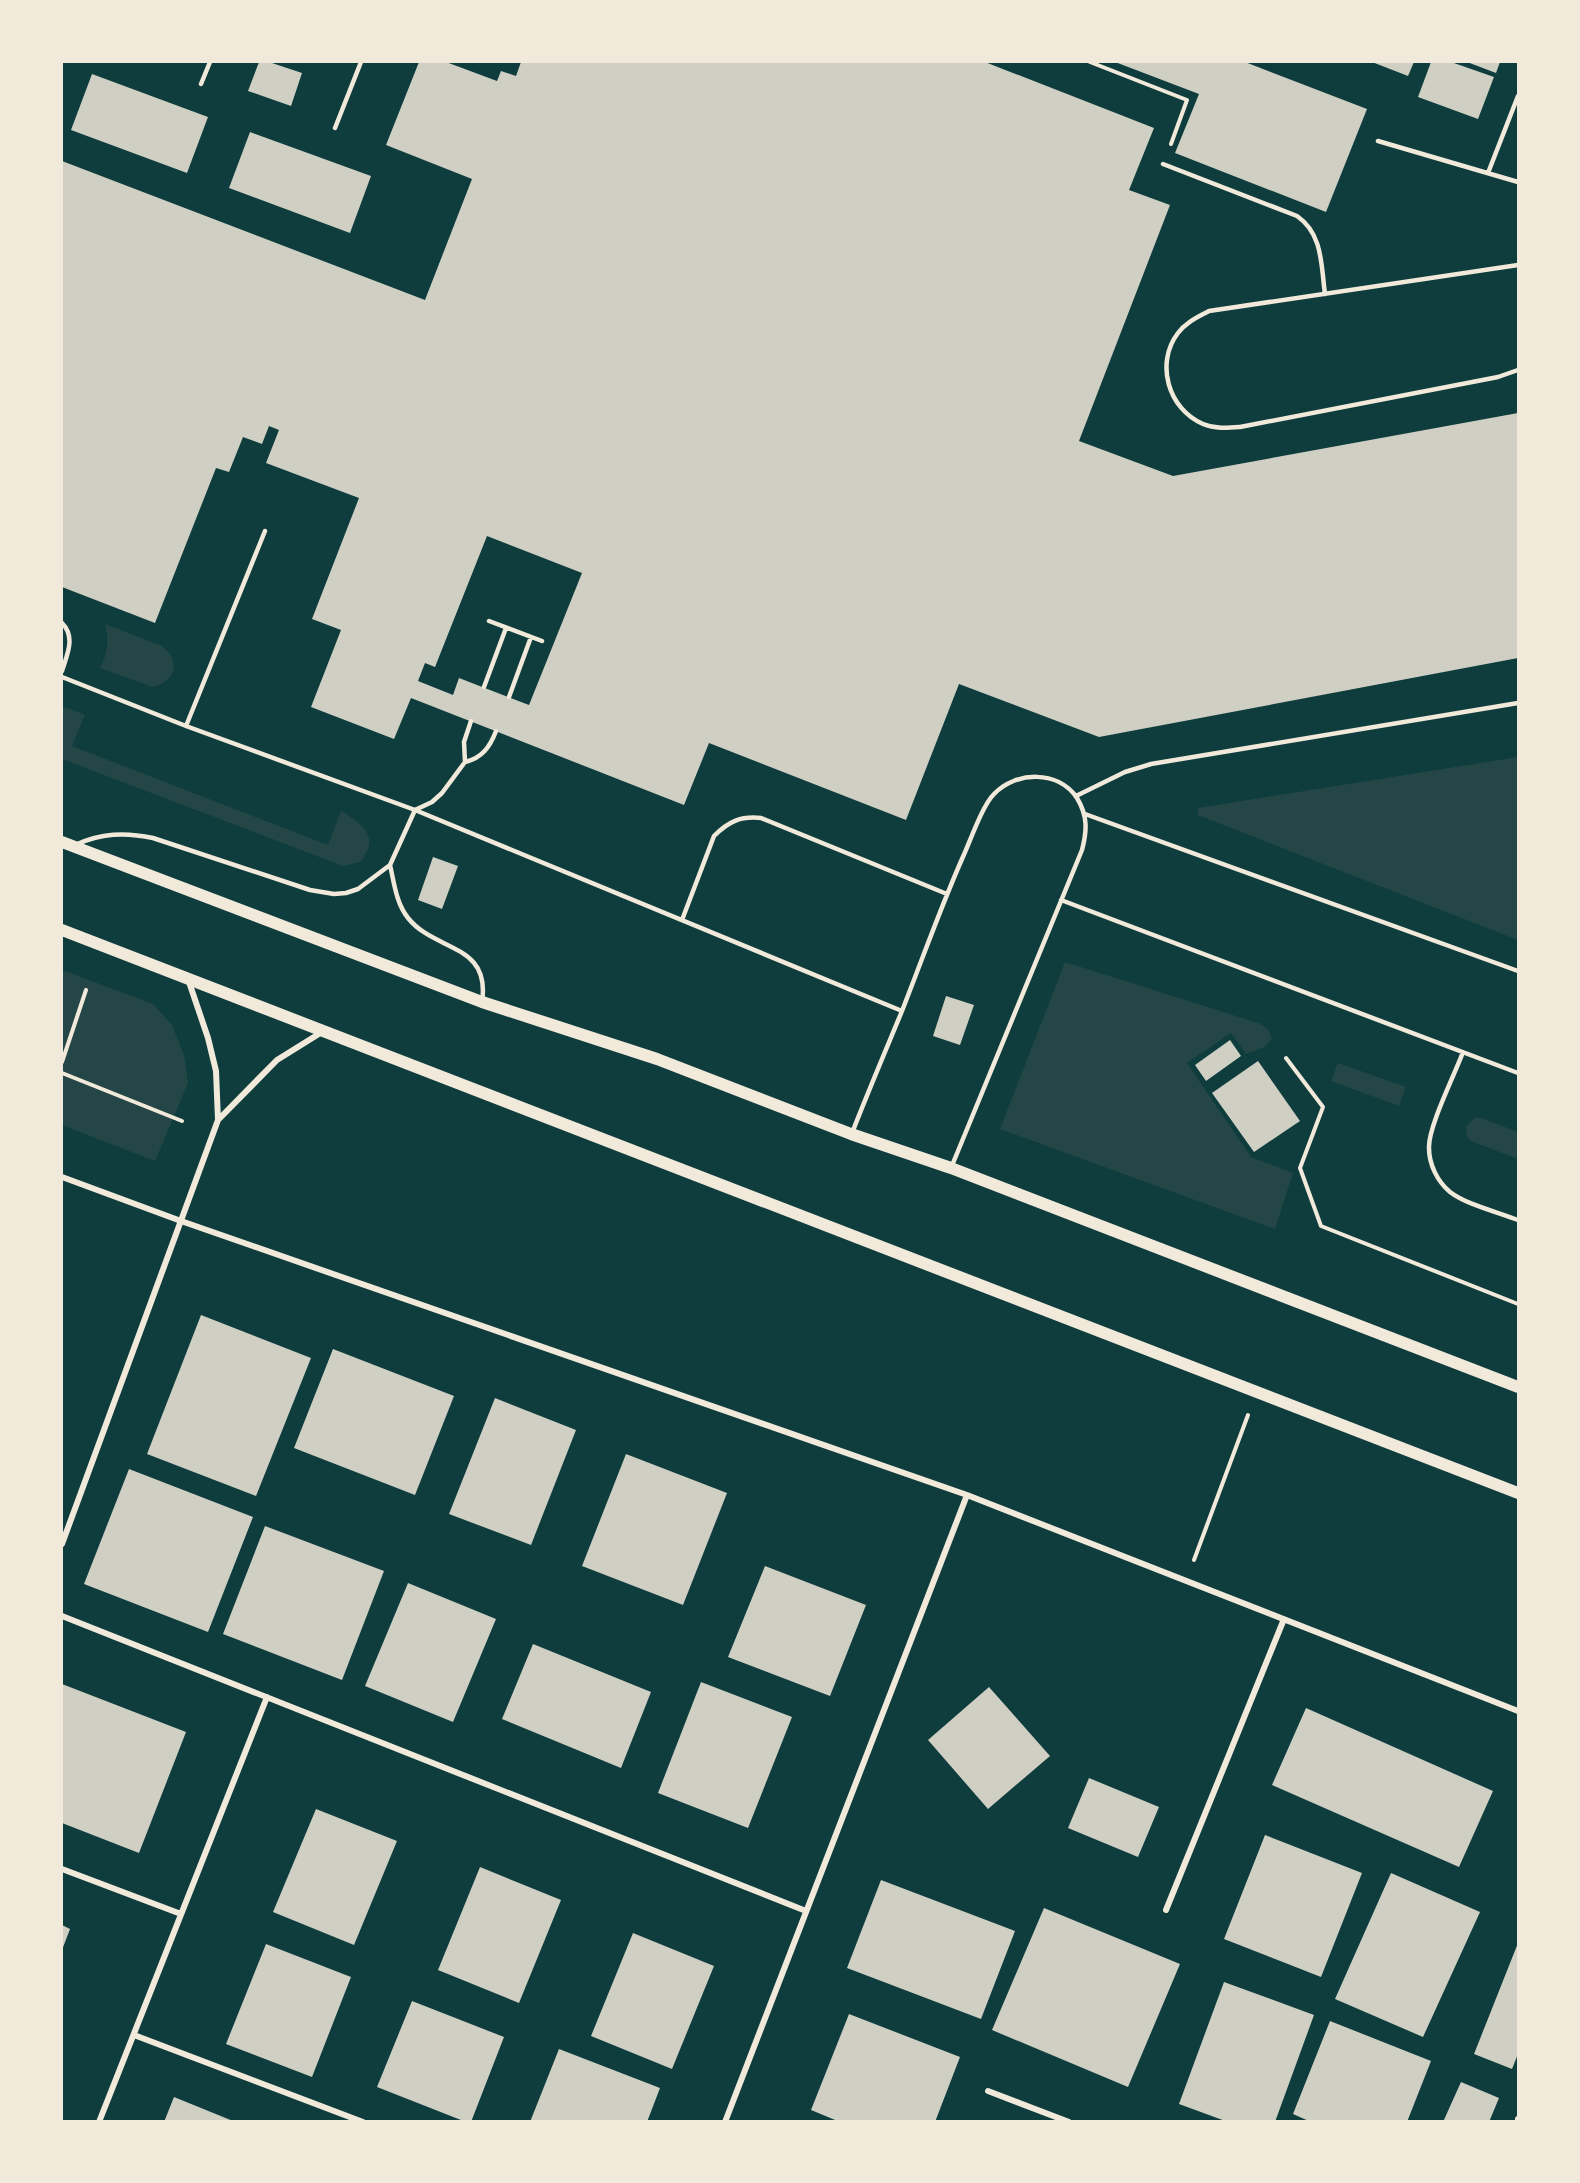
<svg xmlns="http://www.w3.org/2000/svg" width="1580" height="2183" font-family="Barlow,sans-serif">
<style>
.green{fill:#244646}
.building{fill:#cfcfc3;fill-rule:evenodd}
.lines{fill:none;stroke-linecap:round;stroke-linejoin:round}
.path{stroke:#f1e9da;stroke-width:4}
.service{stroke:#f1e9da;stroke-width:4.5}
.minor{stroke:#f1e9da;stroke-width:6}
.secondary{stroke:#f1e9da;stroke-width:12}
</style>
<rect width="100%" height="100%" fill="#0f3d3e"/>
<path class="green" d="M 105,624 L 162,646 C 181,661 176,681 153,687 L 100,668 C 108,653 109,640 105,624 Z
M 62,706 L 85,715 L 72,746 L 328,845 L 341,811 C 363,825 381,836 360,862 L 343,866 L 62,759 Z
M 1518,757 L 1518,940 L 1198,815 L 1198,808 Z
M 1065,962 L 1258,1023 L 1268,1029 L 1272,1039 L 1264,1047 L 1246,1054 L 1231,1033 L 1187,1063 L 1251,1157 L 1293,1173 L 1275,1229 L 1000,1129 Z
M 62,970 L 153,1004 L 172,1025 L 184,1055 L 188,1083 L 155,1161 L 62,1125 Z
M 1338,1063 L 1406,1087 L 1399,1106 L 1331,1081 Z
M 1475,1118 L 1481,1118 L 1518,1132 L 1518,1159 L 1471,1141 L 1467,1137 L 1466,1126 Z"/>
<path class="building" d="M 259,62 L 269,62 L 302,73 L 291,106 L 248,91 Z
M 419,62 L 446,62 L 497,81 L 501,71 L 516,76 L 521,62 L 985,62 L 1154,128 L 1129,190 L 1170,205 L 1079,441 L 1173,476 L 1518,413 L 1518,658 L 1099,737 L 959,684 L 906,820 L 709,743 L 684,805 L 411,698 L 394,739 L 311,707 L 341,630 L 312,619 L 359,498 L 266,463 L 279,430 L 269,426 L 262,444 L 243,437 L 229,472 L 216,468 L 155,623 L 62,587 L 62,161 L 425,300 L 472,179 L 386,145 ZM 487,536 L 582,573 L 529,705 L 459,678 L 453,695 L 418,681 L 425,663 L 435,667 Z
M 1115,62 L 1245,62 L 1367,109 L 1326,212 L 1175,153 L 1199,94 Z
M 1372,62 L 1414,62 L 1408,76 Z
M 1431,62 L 1451,62 L 1494,77 L 1478,119 L 1418,97 Z
M 1467,62 L 1500,62 L 1496,73 Z
M 92,74 L 208,117 L 187,173 L 71,130 Z
M 250,132 L 371,176 L 350,233 L 229,188 Z
M 433,857 L 458,866 L 442,909 L 418,900 Z
M 946,996 L 974,1005 L 960,1045 L 933,1036 Z
M 1230,1040 L 1241,1056 L 1206,1081 L 1195,1065 Z
M 1258,1061 L 1300,1121 L 1254,1152 L 1212,1093 Z
M 201,1315 L 311,1358 L 256,1496 L 147,1454 Z
M 333,1349 L 454,1396 L 415,1495 L 294,1448 Z
M 495,1398 L 576,1430 L 531,1545 L 449,1514 Z
M 626,1454 L 727,1493 L 683,1605 L 582,1566 Z
M 129,1469 L 253,1517 L 208,1632 L 84,1584 Z
M 265,1526 L 384,1571 L 342,1680 L 223,1634 Z
M 765,1566 L 866,1605 L 830,1696 L 728,1657 Z
M 408,1583 L 496,1619 L 453,1722 L 365,1686 Z
M 533,1644 L 651,1692 L 621,1768 L 502,1719 Z
M 701,1682 L 792,1717 L 748,1828 L 658,1793 Z
M 62,1684 L 186,1732 L 139,1853 L 62,1823 Z
M 989,1687 L 1050,1756 L 988,1809 L 928,1740 Z
M 1306,1708 L 1493,1791 L 1459,1867 L 1272,1785 Z
M 1089,1778 L 1159,1807 L 1138,1857 L 1068,1828 Z
M 316,1809 L 397,1841 L 354,1945 L 273,1912 Z
M 1265,1835 L 1362,1873 L 1321,1977 L 1224,1939 Z
M 480,1867 L 561,1900 L 519,2003 L 438,1970 Z
M 1391,1873 L 1480,1912 L 1423,2037 L 1335,1999 Z
M 881,1880 L 1015,1931 L 981,2019 L 847,1968 Z
M 1044,1908 L 1180,1964 L 1128,2087 L 992,2030 Z
M 62,1925 L 70,1929 L 62,1950 Z
M 633,1933 L 714,1966 L 672,2069 L 591,2036 Z
M 1518,1943 L 1518,2054 L 1512,2069 L 1474,2054 Z
M 266,1944 L 351,1977 L 312,2077 L 226,2044 Z
M 1224,1982 L 1314,2015 L 1275,2122 L 1228,2122 L 1179,2104 Z
M 412,2001 L 504,2037 L 471,2122 L 466,2122 L 377,2087 Z
M 849,2014 L 960,2057 L 935,2122 L 840,2122 L 811,2110 Z
M 1330,2021 L 1431,2061 L 1407,2122 L 1311,2122 L 1293,2114 Z
M 559,2049 L 660,2088 L 647,2122 L 530,2122 Z
M 1461,2082 L 1499,2098 L 1489,2122 L 1443,2122 Z
M 174,2097 L 233,2121 L 233,2122 L 164,2122 Z"/>
<g class="lines">
<path class="path" d="M 1090,62 L 1187,100 L 1171,144
M 1286,1058 L 1323,1107 L 1300,1168 L 1321,1226 L 1518,1304
M 62,1062 L 86,990
M 62,1073 L 182,1121
M 1194,1560 L 1248,1415"/>
<path class="service" d="M 201,84 L 210,62
M 335,128 L 361,62
M 1378,141 L 1518,182
M 1163,164 L 1297,216 C 1323,234 1321,265 1325,294
M 1488,173 L 1518,96
M 1518,265 L 1209,311 C 1198,317 1186,322 1178,333 C 1155,363 1168,409 1203,424 C 1215,429 1227,428 1240,427 L 1498,377 L 1518,370
M 489,621 L 542,641
M 62,623 C 76,637 67,655 62,671
M 62,677 L 186,726 L 415,810 L 902,1011
M 484,687 L 506,628
M 509,697 L 531,637
M 186,726 L 265,531
M 465,762 L 464,742 L 471,721
M 1076,796 L 1125,772 L 1151,764 L 1518,703
M 1085,814 L 1518,971
M 75,845 C 101,833 125,832 153,838 L 310,890 L 334,894 L 346,893 L 358,889 L 390,865 L 415,810 L 432,802 L 442,793 L 465,762 C 482,758 490,747 496,731
M 390,865 C 394,882 396,903 408,918 C 435,952 491,943 482,1002
M 1061,900 L 1518,1073
M 682,920 L 714,836 C 729,821 741,816 761,818 L 947,894
M 1463,1052 C 1455,1074 1428,1127 1429,1148 C 1429,1164 1437,1181 1450,1192 C 1467,1205 1498,1212 1518,1220
M 852,1133 C 868,1092 885,1052 902,1011 C 922,960 940,909 962,859 C 970,842 982,806 994,794 C 1016,771 1058,770 1077,798 C 1088,816 1087,831 1082,850 L 951,1168"/>
<path class="minor" d="M 218,1120 L 277,1060 L 322,1032
M 62,1177 L 181,1221 L 967,1495 L 1518,1711
M 62,1544 L 218,1120 L 216,1071 L 208,1038 L 188,979
M 62,1616 L 806,1911
M 62,1869 L 181,1914
M 1166,1910 L 1284,1619
M 134,2035 L 363,2122
M 988,2091 L 1069,2122
M 99,2122 L 267,1697
M 725,2122 L 967,1495
M 1518,2122 L 1518,2119"/>
<path class="secondary" d="M 62,842 L 482,1002 L 657,1059 L 851,1134 L 951,1168 L 1518,1387
M 62,930 L 1518,1493"/>
</g>
<rect width="1580" height="2183" fill="none" stroke="#f1e9da" stroke-width="126"/>
</svg>
